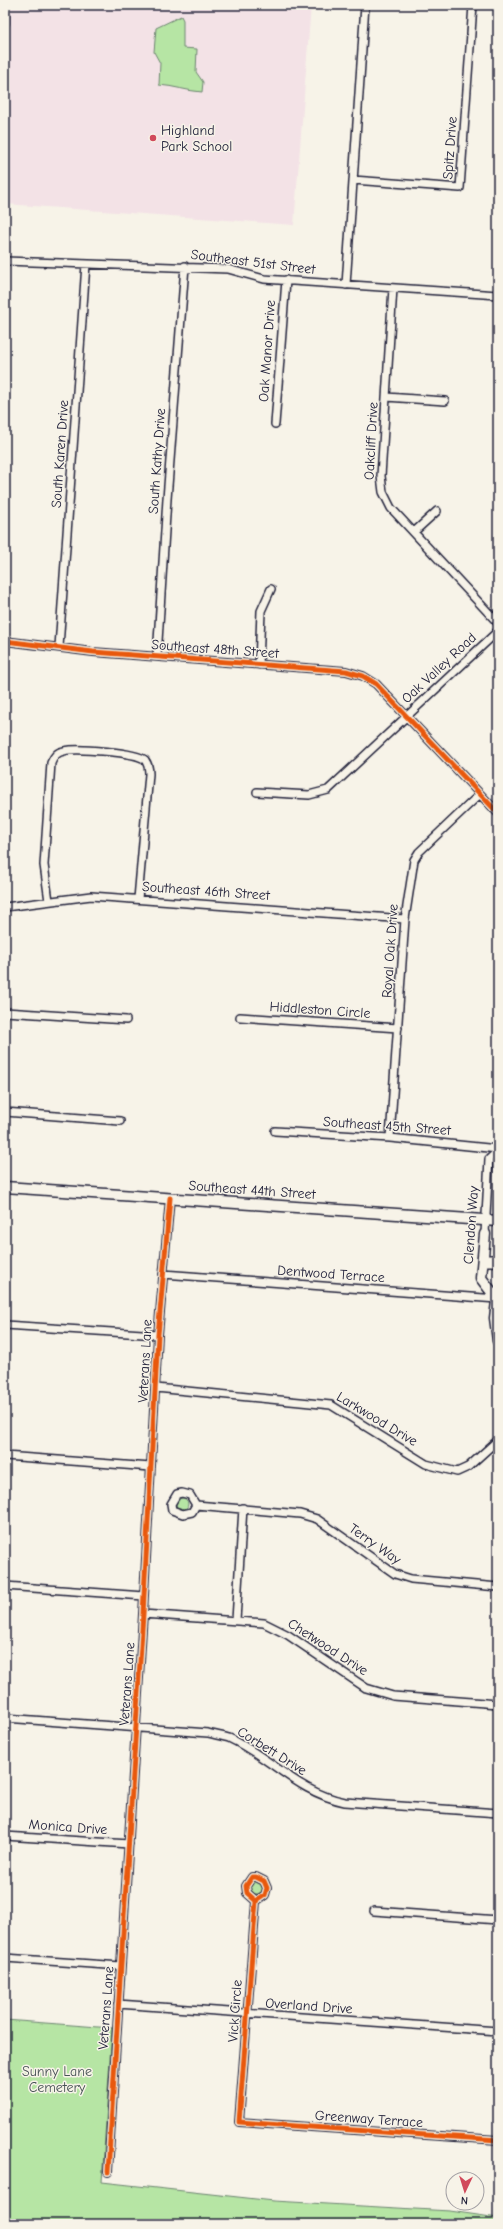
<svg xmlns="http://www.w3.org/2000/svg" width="503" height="2229" font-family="'Comic Neue',sans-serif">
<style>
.built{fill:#f3e2e6}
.green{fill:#b6e5a4;stroke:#6c8470}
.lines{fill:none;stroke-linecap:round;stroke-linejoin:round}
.street-casing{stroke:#22223b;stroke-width:10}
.secondary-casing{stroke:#22223b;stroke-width:13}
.street{stroke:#f7f3e8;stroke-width:7}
.secondary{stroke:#f7f3e8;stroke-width:10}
.cycleway-casing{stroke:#f7f3e8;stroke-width:8}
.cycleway{stroke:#e8590c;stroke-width:5}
.poi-dot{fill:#d1495b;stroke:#f7f3e8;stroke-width:1.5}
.labels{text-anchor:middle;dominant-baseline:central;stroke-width:3;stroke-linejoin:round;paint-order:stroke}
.poi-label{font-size:14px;fill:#22223b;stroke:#f7f3e8;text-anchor:start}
.street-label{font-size:14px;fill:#22223b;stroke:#f7f3e8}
.park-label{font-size:14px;fill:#475355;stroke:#f7f3e8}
</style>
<rect width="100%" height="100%" fill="#f7f3e8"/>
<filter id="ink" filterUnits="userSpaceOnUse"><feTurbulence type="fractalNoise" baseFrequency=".025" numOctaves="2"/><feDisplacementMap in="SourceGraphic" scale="8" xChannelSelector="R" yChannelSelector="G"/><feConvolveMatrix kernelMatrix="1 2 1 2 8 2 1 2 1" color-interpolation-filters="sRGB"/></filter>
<g filter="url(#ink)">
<path class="built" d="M 8,5 L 311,5 L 294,225 L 5,204 L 5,72 L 9,14 Z"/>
<path class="green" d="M 181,16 L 183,20 L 183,48 L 197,49 L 196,72 L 203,82 L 202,92 C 187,91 174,86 159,85 L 160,63 L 154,52 L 156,28 Z
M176 1504a6 6 0 1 1 12 0a6 6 0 1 1-12 0Z
M250 1887a7 7 0 1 1 14 0a7 7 0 1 1-14 0Z
M 5,2020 L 112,2028 L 102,2182 L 274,2201 L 450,2211 L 498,2218 L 498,2224 L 5,2224 Z"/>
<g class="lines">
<g class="street-casing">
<path id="street" d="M 5,6 L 5,23
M 353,180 L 460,188 L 473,5
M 5,261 L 228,269 L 264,279 L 498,295
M 346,285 L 365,5
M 393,288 L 381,476 L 383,492 L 391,508 L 498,623
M 386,397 L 445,401
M 275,424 L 286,280
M 414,532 L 437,511
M 5,641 L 93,652 L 346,671 L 363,676 L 376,684 L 498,813
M 59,647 L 86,264
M 157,657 L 167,499 L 185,266
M 259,665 L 261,611 L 271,589
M 257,792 L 309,795 L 328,790 L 498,631
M 49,901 L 44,865 L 51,763 C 54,756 57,752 64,751 C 75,748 137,752 145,760 C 148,764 149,769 149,774 L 138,899
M 5,907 L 91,896 L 405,919
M 5,1012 L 126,1020
M 240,1017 L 398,1028
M 5,1112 L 120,1121
M 275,1131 L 390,1138 L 498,1149
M 390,1138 L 405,919 L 414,860 L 419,852 L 480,794
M 485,1234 L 489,1159 L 498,1151
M 163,1274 L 497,1299
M 5,1325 L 158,1335
M 156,1388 L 331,1405 L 426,1464 L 457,1472 L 468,1467 L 498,1440
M 5,1456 L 151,1467
M 182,1493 L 190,1495 L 196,1505 L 192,1512 L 183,1514 L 172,1510 L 171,1504 L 177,1494 Z
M 196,1505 L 300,1514 L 317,1519 L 395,1574 L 411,1579 L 498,1587
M 5,1586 L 144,1596
M 143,1614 L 264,1623 L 288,1635 L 366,1688 L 393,1696 L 498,1704
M 236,1620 L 243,1508
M 5,1718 L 208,1733 C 215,1735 223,1736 229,1738 C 272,1758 297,1792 345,1802 L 498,1813
M 5,1836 L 129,1844
M 256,1901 L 247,1893 L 246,1886 L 252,1877 L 256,1877 L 264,1881 L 267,1888 L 265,1895 L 256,1901 L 239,2122 L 498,2140
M 374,1911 L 498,1920
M 5,1958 L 121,1966
M 118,2004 L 498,2031
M 108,2172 L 143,1614 L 158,1335 L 170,1198"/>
</g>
<g class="secondary-casing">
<path id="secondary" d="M 5,1187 L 498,1221
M 485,1234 L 481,1278 L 497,1299
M 483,1260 L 498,1261
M 498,1293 L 495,1318 L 498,1341"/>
</g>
<use href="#street" class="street"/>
<use href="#secondary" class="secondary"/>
<g class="cycleway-casing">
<path id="cycleway" d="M 5,641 L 93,652 L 346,671 L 363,676 L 376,684 L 498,813
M 256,1901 L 247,1893 L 246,1886 L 252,1877 L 256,1877 L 264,1881 L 267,1888 L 265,1895 L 256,1901 L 239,2122 L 498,2140
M 108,2172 L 143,1614 L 158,1335 L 170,1198"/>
</g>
<use href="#cycleway" class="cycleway"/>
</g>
</g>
<circle class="poi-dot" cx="153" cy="138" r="4"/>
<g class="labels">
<g class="poi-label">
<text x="161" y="130">Highland<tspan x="161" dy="16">Park School</tspan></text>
</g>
<g class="street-label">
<text transform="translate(450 148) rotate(-86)">Spitz Drive</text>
<text transform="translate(253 262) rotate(7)">Southeast 51st Street</text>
<text transform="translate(267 351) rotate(-86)">Oak Manor Drive</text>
<text transform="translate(371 441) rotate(-87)">Oakcliff Drive</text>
<text transform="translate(60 454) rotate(-86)">South Karen Drive</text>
<text transform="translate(157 461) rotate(-86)">South Kathy Drive</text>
<text transform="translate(215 649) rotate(4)">Southeast 48th Street</text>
<text transform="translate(439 668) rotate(-43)">Oak Valley Road</text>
<text transform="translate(206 891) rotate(4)">Southeast 46th Street</text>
<text transform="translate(390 951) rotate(-86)">Royal Oak Drive</text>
<text transform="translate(320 1010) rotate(4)">Hiddleston Circle</text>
<text transform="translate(387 1126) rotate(4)">Southeast 45th Street</text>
<text transform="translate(252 1190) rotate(4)">Southeast 44th Street</text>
<text transform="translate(471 1225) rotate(-86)">Clendon Way</text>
<text transform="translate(331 1274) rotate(4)">Dentwood Terrace</text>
<text transform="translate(145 1361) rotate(-87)">Veterans Lane</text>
<text transform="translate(377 1419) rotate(31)">Larkwood Drive</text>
<text transform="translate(375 1544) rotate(35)">Terry Way</text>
<text transform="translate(328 1647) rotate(33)">Chetwood Drive</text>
<text transform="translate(127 1684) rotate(-86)">Veterans Lane</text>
<text transform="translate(272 1751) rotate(32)">Corbett Drive</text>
<text transform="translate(68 1827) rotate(4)">Monica Drive</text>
<text transform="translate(309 2006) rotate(4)">Overland Drive</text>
<text transform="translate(106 2008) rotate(-86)">Veterans Lane</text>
<text transform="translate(235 2011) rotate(-86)">Vick Circle</text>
<text transform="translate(369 2119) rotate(4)">Greenway Terrace</text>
</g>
<g class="park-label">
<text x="57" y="2071">Sunny Lane<tspan x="57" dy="16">Cemetery</tspan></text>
</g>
</g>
<rect width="503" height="2229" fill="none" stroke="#f7f3e8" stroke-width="20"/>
<rect x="10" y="10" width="483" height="2209" fill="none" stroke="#22223b" stroke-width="1.5" filter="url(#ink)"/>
<g transform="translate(465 2191) rotate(184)"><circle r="19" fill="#f7f3e8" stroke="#a29fa3"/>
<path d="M0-3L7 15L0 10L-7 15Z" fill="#d1495b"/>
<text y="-6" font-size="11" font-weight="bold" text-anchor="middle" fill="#22223b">N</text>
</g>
</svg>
